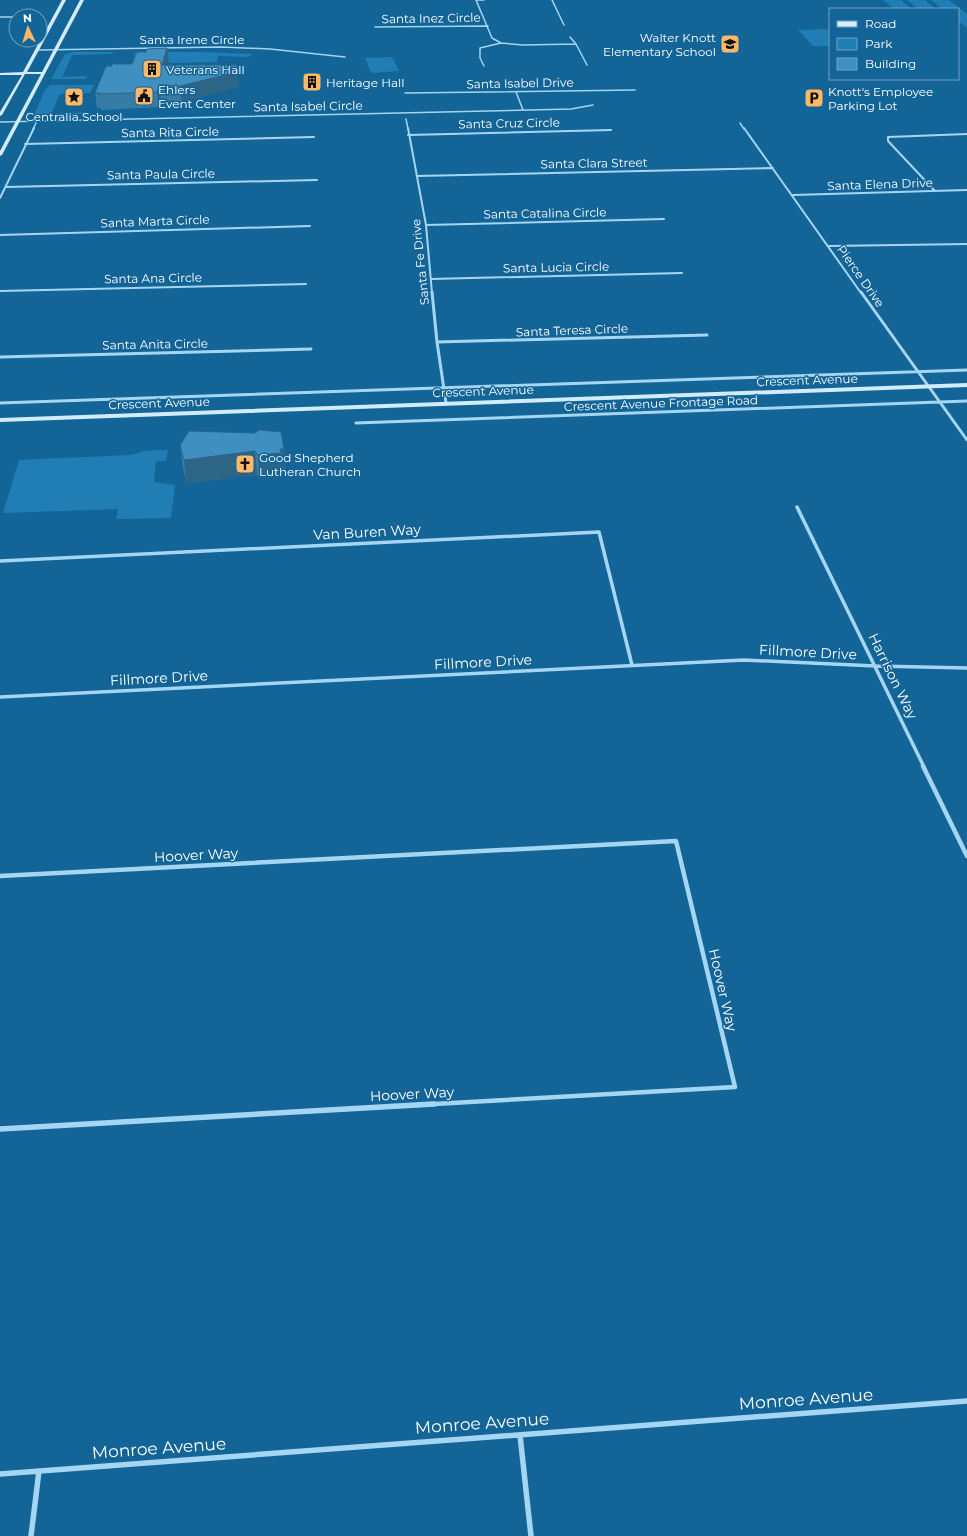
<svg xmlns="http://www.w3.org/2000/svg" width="967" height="1536" font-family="Montserrat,sans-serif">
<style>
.green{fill:#217eb5}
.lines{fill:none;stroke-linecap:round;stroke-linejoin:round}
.street-far5{stroke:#a4d6f3;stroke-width:1.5}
.street-far4{stroke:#a4d6f3;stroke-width:2}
.street-far3{stroke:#a4d6f3;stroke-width:3}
.street-far2{stroke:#a4d6f3;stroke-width:3.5}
.street-far1{stroke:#a4d6f3;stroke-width:4.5}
.street{stroke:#a4d6f3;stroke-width:5.5}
.secondary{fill:#d3ecfd;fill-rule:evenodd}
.wall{fill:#367ca5}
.shaded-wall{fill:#2c6586}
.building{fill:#3f90c0;stroke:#2c6586}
.labels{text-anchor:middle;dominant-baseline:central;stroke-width:3;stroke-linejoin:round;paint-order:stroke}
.far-street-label{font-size:12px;fill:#fff;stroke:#136497}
.far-poi-label{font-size:12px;fill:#fff;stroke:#136497;text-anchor:start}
.street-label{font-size:14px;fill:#fff;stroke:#136497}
.near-street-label{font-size:17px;fill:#fff;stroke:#136497}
</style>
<rect width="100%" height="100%" fill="#136497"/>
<path class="green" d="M 883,0 L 901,0 L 912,9 L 894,9 Z
M 907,0 L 925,0 L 936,9 L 918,9 Z
M 931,0 L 949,0 L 967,14 L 967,28 L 958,21 L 958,9 L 942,9 Z
M 829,29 L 830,46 L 813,46 L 798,30 Z
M 73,52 L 114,52 L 111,54 L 72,55 L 62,77 L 87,76 L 85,79 L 51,79 L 65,54 Z
M 135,52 L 204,52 L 253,54 L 248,57 L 218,56 L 217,62 L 132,64 Z
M 392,57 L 399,71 L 371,73 L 365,58 Z
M 50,85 L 94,85 L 90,93 L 60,94 L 51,114 L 87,112 L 86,114 L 74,114 L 72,116 L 44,117 L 34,115 L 45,90 Z
M 168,450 L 166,461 L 156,461 L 154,482 L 175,485 L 171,518 L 116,519 L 118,509 L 3,513 L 19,460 L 130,455 L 139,453 L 143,451 Z"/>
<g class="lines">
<path class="street-far5" d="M 484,0 L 476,0 L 492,38 L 501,43 L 480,48 L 480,58 L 484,66
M 552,0 L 564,25
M 0,17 L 12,17
M 375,27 L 488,26
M 570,37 L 576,44 L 587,65
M 501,43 L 523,45 L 576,44
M 38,50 L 221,47 L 270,49 L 345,57
M 516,92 L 523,110
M 405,93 L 635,90
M 406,119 L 408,129
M 0,122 L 571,109 L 593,105
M 740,123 L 744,129
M 33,129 L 37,121"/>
<path class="street-far4" d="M 408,128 L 426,225 L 432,293
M 744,128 L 861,293
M 408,135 L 611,130
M 25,144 L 314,137
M 417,176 L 773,168
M 6,187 L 317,180
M 935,191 L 888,141 L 888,137 L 967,134
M 793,195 L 967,190
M 0,198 L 34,128
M 426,225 L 664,219
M 0,235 L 310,226
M 829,246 L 967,244
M 431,279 L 682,273
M 0,291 L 306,284"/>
<path class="street-far3" d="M 432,292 L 437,342 L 446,403
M 861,292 L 967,440
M 437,342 L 707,335
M 0,357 L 311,349
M 0,403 L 967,370
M 356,423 L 967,401"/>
<path class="street-far2" d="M 797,507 L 924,767
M 0,561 L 599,532 L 632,665
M 0,697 L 744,660 L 876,666 L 967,668"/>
<path class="street-far1" d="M 923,766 L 967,856
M 0,876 L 676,841 L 735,1087 L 416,1105"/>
<path class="street" d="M 0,1129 L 434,1104
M 520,1435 L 531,1536
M 0,1474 L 967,1401
M 31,1536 L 39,1471"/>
<path class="secondary" d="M 62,0 L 66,0 L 27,72 L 42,72 L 80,0 L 84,0 L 2,155 L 0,156 L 0,151 L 41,74 L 25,74 L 2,115 L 0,116 L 0,112 L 22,75 L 0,75 L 0,73 L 23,72 Z
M 967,383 L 967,387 L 0,422 L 0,418 Z"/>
</g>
<path class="wall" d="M 167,48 L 169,63 L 169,65 L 237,72 L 239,87 L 182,102 L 161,101 L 159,107 L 101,110 L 101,108 L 97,108 L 95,93 L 112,66 L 132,64 L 146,52 Z
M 180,445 L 284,449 L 286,473 L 283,473 L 283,476 L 260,479 L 257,475 L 187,483 L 183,469 Z"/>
<path class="shaded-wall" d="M 167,48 L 169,63 L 164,80 L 162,65 Z
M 237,72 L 239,87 L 182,102 L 180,86 Z
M 159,85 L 161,101 L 159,107 L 157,92 Z
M 280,449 L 284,449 L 286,473 L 283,473 Z
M 255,451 L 257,475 L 187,483 L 184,460 Z
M 281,453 L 283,476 L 260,479 L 258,455 Z"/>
<path class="building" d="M 167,48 L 162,65 L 237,65 L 237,72 L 180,86 L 159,85 L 157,92 L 99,94 L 100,93 L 95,93 L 106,66 L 112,66 L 112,64 L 132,64 L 137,52 L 146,52 L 147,49 Z
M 259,430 L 281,432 L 284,449 L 280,449 L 281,453 L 258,455 L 255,451 L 184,460 L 180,445 L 189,431 L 255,433 Z"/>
<defs>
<g id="school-square" transform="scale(1)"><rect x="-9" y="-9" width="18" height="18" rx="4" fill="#ffb866" stroke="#136497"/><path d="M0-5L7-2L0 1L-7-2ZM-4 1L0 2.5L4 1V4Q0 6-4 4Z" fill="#111"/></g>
<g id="building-square" transform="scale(1)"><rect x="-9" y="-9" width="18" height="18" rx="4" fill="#ffb866" stroke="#136497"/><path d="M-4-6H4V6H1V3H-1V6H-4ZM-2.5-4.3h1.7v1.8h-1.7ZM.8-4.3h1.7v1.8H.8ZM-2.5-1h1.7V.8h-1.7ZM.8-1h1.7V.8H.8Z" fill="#111"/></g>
<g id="civic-square" transform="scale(1)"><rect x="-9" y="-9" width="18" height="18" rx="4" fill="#ffb866" stroke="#136497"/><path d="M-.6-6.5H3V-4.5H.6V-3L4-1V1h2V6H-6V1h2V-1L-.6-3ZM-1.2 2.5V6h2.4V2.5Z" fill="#111"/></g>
<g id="sight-square" transform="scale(1)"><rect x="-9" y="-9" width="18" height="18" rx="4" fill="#ffb866" stroke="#136497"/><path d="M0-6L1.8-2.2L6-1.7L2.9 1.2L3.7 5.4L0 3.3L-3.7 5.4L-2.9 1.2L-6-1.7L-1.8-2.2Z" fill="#111"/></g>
<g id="parking-square" transform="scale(1)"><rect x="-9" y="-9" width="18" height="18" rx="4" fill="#ffb866" stroke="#136497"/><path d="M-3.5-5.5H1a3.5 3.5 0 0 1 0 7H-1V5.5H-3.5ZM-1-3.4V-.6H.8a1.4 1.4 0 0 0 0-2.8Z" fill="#111"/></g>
<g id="church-square" transform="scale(1)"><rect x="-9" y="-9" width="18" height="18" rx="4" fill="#ffb866" stroke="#136497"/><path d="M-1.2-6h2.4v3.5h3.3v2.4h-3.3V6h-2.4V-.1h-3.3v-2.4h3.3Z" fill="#111"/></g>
</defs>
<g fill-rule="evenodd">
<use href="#school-square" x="730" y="44"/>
<use href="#building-square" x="152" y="69"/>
<use href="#building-square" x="312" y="82"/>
<use href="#civic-square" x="144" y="96"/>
<use href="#sight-square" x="74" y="97"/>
<use href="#parking-square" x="814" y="98"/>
<use href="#church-square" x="245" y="464"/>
</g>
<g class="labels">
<g class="far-street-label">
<text transform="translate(431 18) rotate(-1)">Santa Inez Circle</text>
<text x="192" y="39">Santa Irene Circle</text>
<text transform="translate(520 83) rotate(-1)">Santa Isabel Drive</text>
<text transform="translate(308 106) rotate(-1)">Santa Isabel Circle</text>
<text transform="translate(509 123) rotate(-1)">Santa Cruz Circle</text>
<text transform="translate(170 132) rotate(-1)">Santa Rita Circle</text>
<text transform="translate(594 163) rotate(-1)">Santa Clara Street</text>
<text transform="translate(161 174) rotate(-1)">Santa Paula Circle</text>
<text transform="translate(880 184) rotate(-2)">Santa Elena Drive</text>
<text transform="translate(545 213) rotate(-1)">Santa Catalina Circle</text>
<text transform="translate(155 221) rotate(-2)">Santa Marta Circle</text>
<text transform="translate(420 262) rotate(-96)">Santa Fe Drive</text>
<text transform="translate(556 267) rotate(-1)">Santa Lucia Circle</text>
<text transform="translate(861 276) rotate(55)">Pierce Drive</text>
<text transform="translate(153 278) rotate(-1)">Santa Ana Circle</text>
<text transform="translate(572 330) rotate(-2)">Santa Teresa Circle</text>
<text transform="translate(155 344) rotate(-1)">Santa Anita Circle</text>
<text transform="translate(807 380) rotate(-2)">Crescent Avenue</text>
<text transform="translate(483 391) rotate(-2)">Crescent Avenue</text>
<text transform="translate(159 403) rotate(-2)">Crescent Avenue</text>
<text transform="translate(661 403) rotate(-2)">Crescent Avenue Frontage Road</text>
</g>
<g class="far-poi-label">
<text x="716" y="37" text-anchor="end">Walter Knott<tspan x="716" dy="14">Elementary School</tspan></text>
<text x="166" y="69">Veterans Hall</text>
<text x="326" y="82">Heritage Hall</text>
<text x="158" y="89">Ehlers<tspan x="158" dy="14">Event Center</tspan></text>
<text x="828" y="91">Knott's Employee<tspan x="828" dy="14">Parking Lot</tspan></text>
<text x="74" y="116" text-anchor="middle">Centralia School</text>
<text x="259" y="457">Good Shepherd<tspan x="259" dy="14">Lutheran Church</tspan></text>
</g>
<g class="street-label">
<text transform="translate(367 532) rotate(-3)">Van Buren Way</text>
<text transform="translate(808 652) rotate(3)">Fillmore Drive</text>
<text transform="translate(483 662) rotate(-3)">Fillmore Drive</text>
<text transform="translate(893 676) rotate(64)">Harrison Way</text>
<text transform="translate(159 678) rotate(-3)">Fillmore Drive</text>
<text transform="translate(196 855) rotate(-3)">Hoover Way</text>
<text transform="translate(723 990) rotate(77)">Hoover Way</text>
<text transform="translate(412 1094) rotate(-3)">Hoover Way</text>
</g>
<g class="near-street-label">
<text transform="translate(806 1399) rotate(-4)">Monroe Avenue</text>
<text transform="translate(482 1423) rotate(-4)">Monroe Avenue</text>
<text transform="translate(159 1448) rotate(-4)">Monroe Avenue</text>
</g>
</g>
<rect x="829" y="8" width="130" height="72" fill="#136497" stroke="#71a2c1"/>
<rect x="837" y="21" width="20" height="6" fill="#d3ecfd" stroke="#71a2c1"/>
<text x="865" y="28" font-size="12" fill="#ffffff">Road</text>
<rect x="837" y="38" width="20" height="12" fill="#217eb5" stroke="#71a2c1"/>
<text x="865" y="48" font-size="12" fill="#ffffff">Park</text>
<rect x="837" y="58" width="20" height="12" fill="#3f90c0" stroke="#71a2c1"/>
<text x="865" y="68" font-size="12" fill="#ffffff">Building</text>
<g transform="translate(28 28) rotate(356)"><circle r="19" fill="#136497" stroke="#71a2c1"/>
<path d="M0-3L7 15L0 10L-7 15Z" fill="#ffb866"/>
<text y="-6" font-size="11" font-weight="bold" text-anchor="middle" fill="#ffffff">N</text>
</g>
</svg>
